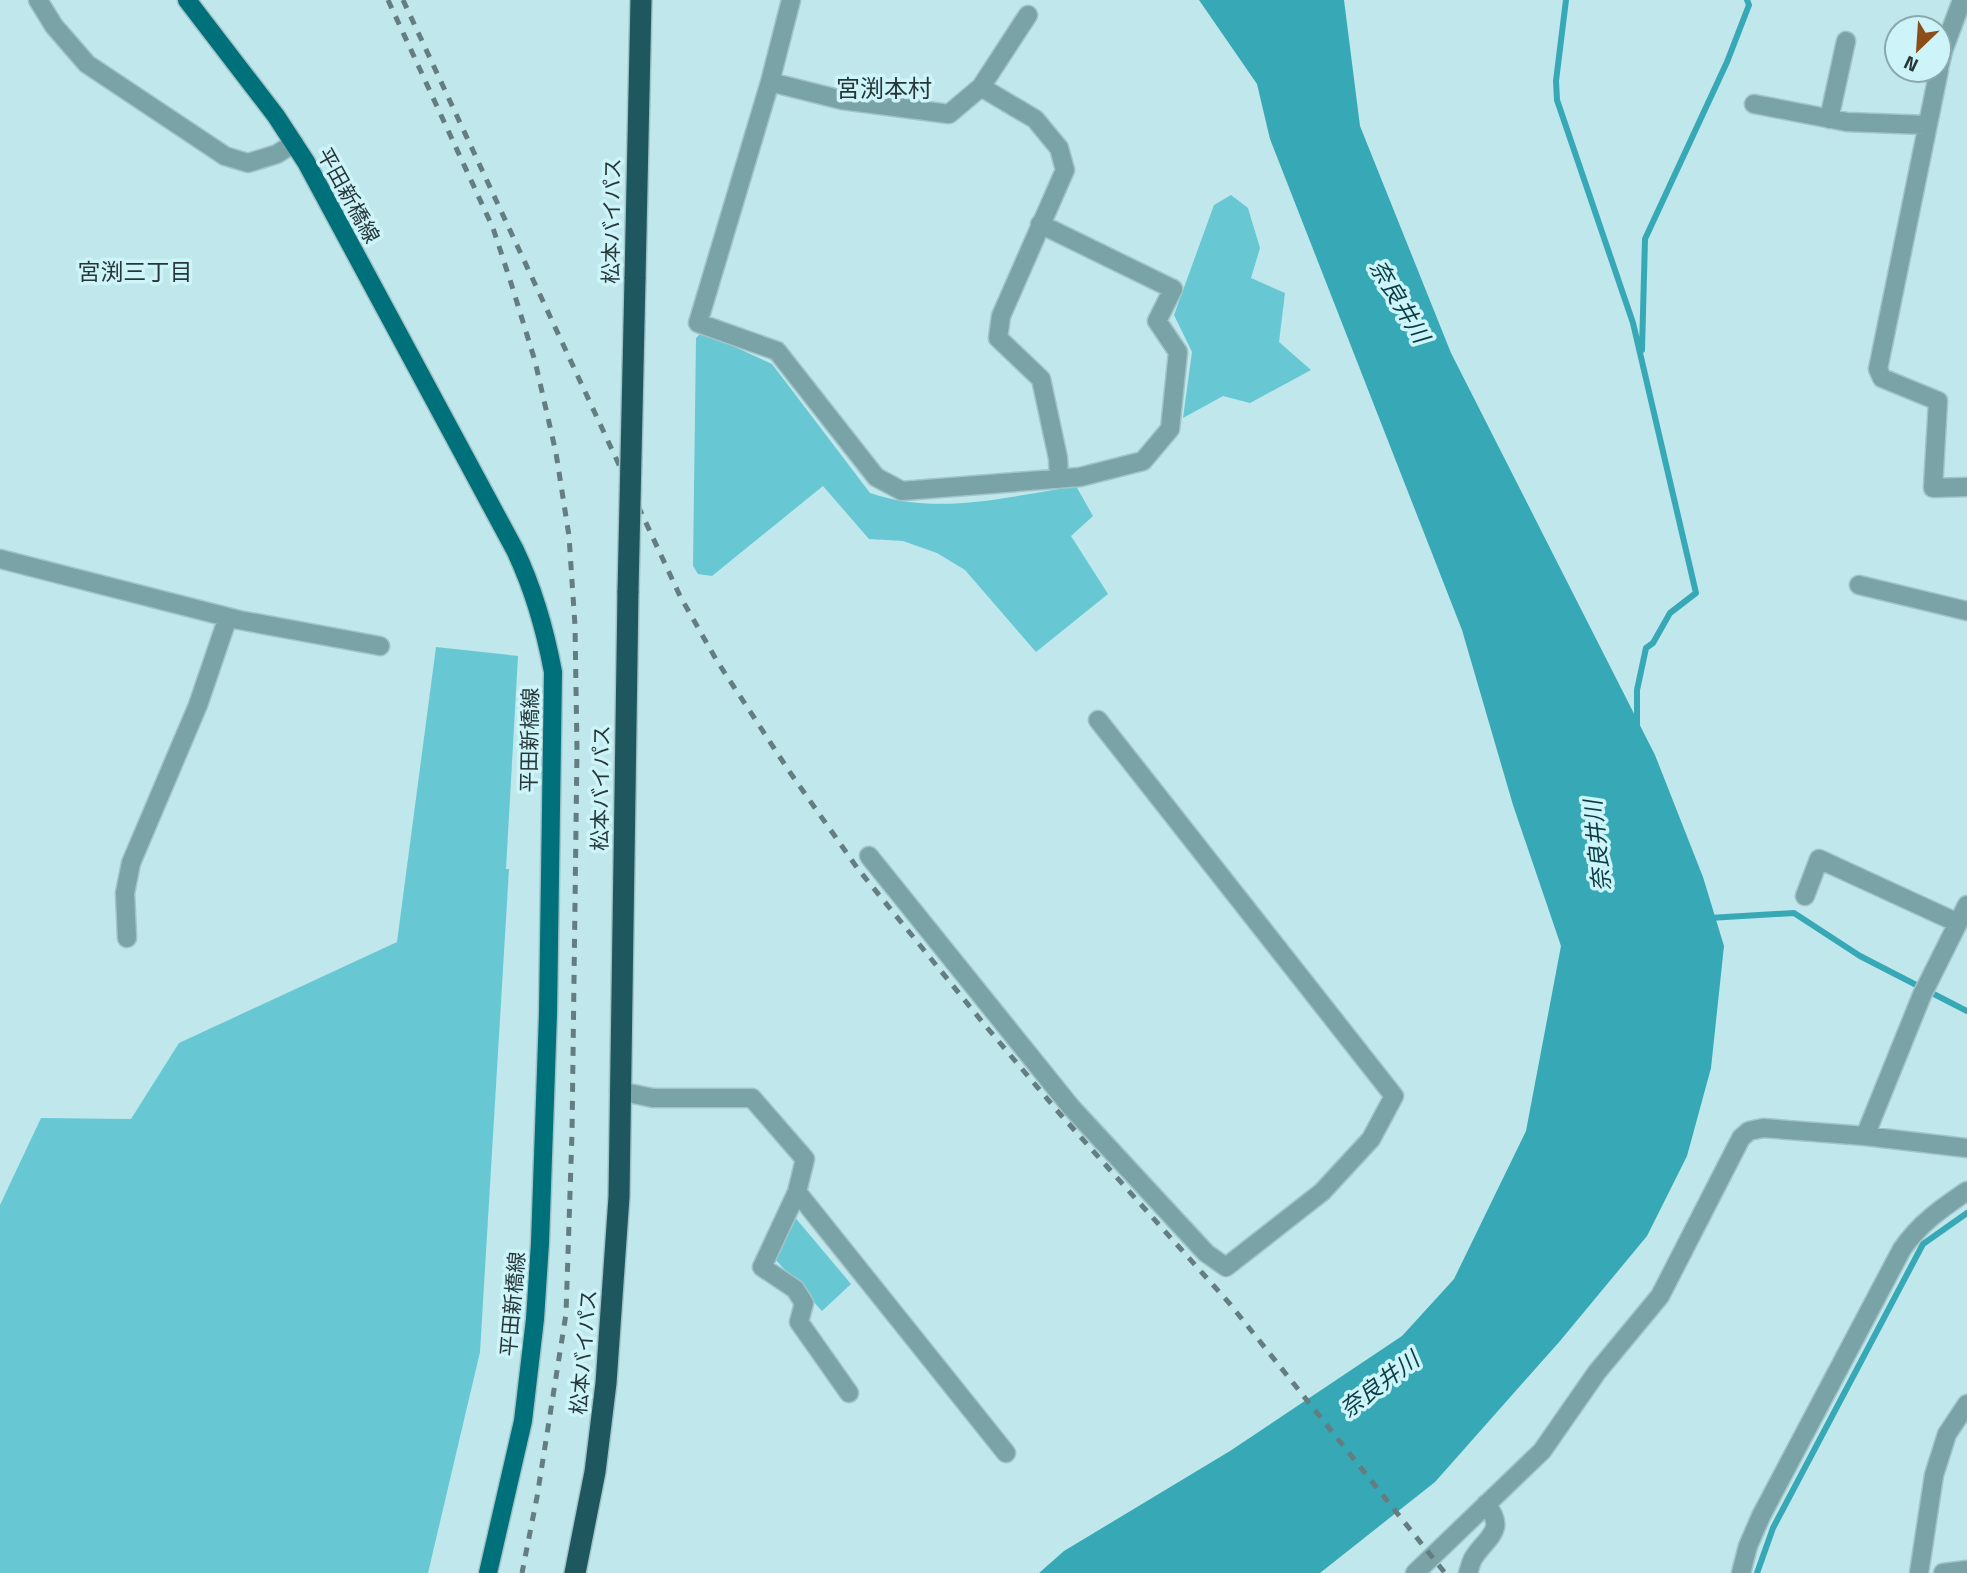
<svg xmlns="http://www.w3.org/2000/svg" width="1967" height="1573" font-family="'Titillium Web','Noto Sans JP',sans-serif">
<style>
.green{fill:#67c8d3}
.water{fill:#37a8b5}
.lines{fill:none;stroke-linecap:round;stroke-linejoin:round}
.stream{stroke:#37a8b5;stroke-width:6}
.minor-casing{stroke:#a1c4c8;stroke-width:21}
.major-casing{stroke:#a1c4c8;stroke-width:21}
.highway-casing{stroke:#a1c4c8;stroke-width:24}
.minor{stroke:#7aa3a8;stroke-width:18}
.major{stroke:#00707a;stroke-width:18}
.highway{stroke:#1e585e;stroke-width:21}
.rail{stroke:#647d81;stroke-width:5;stroke-dasharray:9 9;stroke-linecap:butt}
.highway-bridge-casing{stroke:#a1c4c8;stroke-width:24;stroke-linecap:butt}
.highway-bridge{stroke:#1e585e;stroke-width:21}
.labels{text-anchor:middle;dominant-baseline:central;stroke-width:7;stroke-linejoin:round;paint-order:stroke}
.street-label{font-size:21px;fill:#273739;stroke:#cdf4f9}
.neighbourhood-label{font-size:23px;fill:#273739;stroke:#cdf4f9}
.water-label{font-size:23px;font-style:italic;fill:#093d43;stroke:#cdf4f9}
.quarter-label{font-size:24px;fill:#273739;stroke:#cdf4f9}
</style>
<rect width="100%" height="100%" fill="#c0e7ec"/>
<path class="green" d="M 1231,195 L 1248,208 L 1260,248 L 1251,278 L 1285,293 L 1279,342 L 1311,370 L 1250,403 L 1223,396 L 1183,418 L 1192,352 L 1174,315 L 1214,205 Z
M 702,332 L 772,364 L 870,493 C 938,516 1007,497 1076,486 L 1093,516 L 1071,536 L 1108,594 L 1036,652 L 965,570 L 937,553 L 903,541 L 869,539 L 823,486 L 712,576 L 698,574 L 693,566 L 696,338 Z
M 436,647 L 518,656 L 506,869 L 509,869 L 480,1352 L 428,1573 L 0,1573 L 0,1205 L 41,1118 L 131,1119 L 179,1043 L 397,942 Z
M 793,1215 L 851,1284 L 822,1311 L 775,1259 Z"/>
<path class="water" d="M 1199,0 L 1344,0 L 1360,126 L 1451,353 L 1655,755 L 1703,877 L 1724,946 L 1711,1068 L 1687,1156 L 1647,1236 L 1560,1341 L 1435,1482 L 1320,1573 L 1039,1573 L 1064,1551 L 1230,1451 L 1402,1336 L 1454,1279 L 1526,1131 L 1561,946 L 1513,805 L 1462,630 L 1270,139 L 1257,84 Z"/>
<g class="lines">
<path class="stream" d="M 1566,0 L 1556,81 L 1557,100 L 1633,323 L 1696,593 L 1670,613 L 1653,643 L 1646,648 L 1637,690 L 1637,725
M 1642,350 L 1645,239 L 1727,62 L 1749,5 L 1747,0
M 1709,918 L 1794,913 L 1860,956 L 1967,1011
M 1757,1573 L 1773,1528 L 1923,1244 L 1967,1213"/>
<g class="minor-casing">
<path id="minor" d="M 38,0 L 54,26 L 87,64 L 225,156 L 248,163 L 277,154 L 294,143
M 791,0 L 770,82 L 698,323 L 777,351 L 876,477 L 902,491 L 1080,477 L 1143,461 L 1170,429 L 1178,352 L 1157,321 L 1173,289 L 1040,224
M 1939,68 L 1943,51 L 1962,0
M 1939,70 L 1878,369 L 1882,378 L 1938,401 L 1933,488 L 1967,487
M 770,82 L 842,100 L 949,114 L 981,87 L 1035,119 L 1059,148 L 1065,170 L 1001,316 L 998,338 L 1041,379 L 1058,458 L 1059,479
M 981,87 L 1028,15
M 1754,104 L 1847,122 L 1926,125
M 1829,119 L 1846,41
M 0,559 L 239,620 L 380,646
M 1859,585 L 1967,611
M 869,856 L 1071,1107 L 1206,1253 L 1226,1267 L 1322,1192 L 1371,1139 L 1394,1096 L 1098,720
M 1805,896 L 1819,859 L 1958,923
M 127,938 L 125,893 L 131,863 L 198,705 L 228,617
M 619,1091 L 653,1098 L 752,1098 L 805,1159 L 797,1192 L 1006,1453
M 1865,1136 L 1922,995 L 1967,905
M 797,1192 L 762,1267 L 795,1289 L 804,1303 L 799,1322 L 849,1393
M 1415,1573 L 1542,1451 L 1597,1372 L 1660,1296 L 1741,1138 L 1749,1131 L 1763,1128 L 1865,1136 L 1967,1148
M 1468,1573 C 1470,1568 1471,1561 1474,1557 C 1488,1536 1507,1530 1486,1504
M 1741,1573 L 1748,1546 L 1761,1516 L 1902,1249 C 1920,1223 1942,1208 1967,1191
M 1919,1573 L 1934,1475 L 1947,1434 L 1967,1404
M 1943,1573 L 1967,1570"/>
</g>
<g class="major-casing">
<path id="major" d="M 187,0 L 276,116 L 306,162 L 515,550 C 534,590 545,629 553,672 L 548,1013 L 540,1243 L 535,1319 L 523,1421 L 488,1573"/>
</g>
<g class="highway-casing">
<path id="highway" d="M 635,279 L 641,0
M 575,1573 L 595,1472 L 606,1383 L 619,1197 L 628,591"/>
</g>
<use href="#minor" class="minor"/>
<use href="#major" class="major"/>
<use href="#highway" class="highway"/>
<path class="rail" d="M 388,0 L 493,228 L 511,283 L 535,361 L 556,453 L 569,536 L 575,626 L 577,750 L 572,1133 L 566,1314 L 537,1497 L 522,1573
M 403,0 L 680,596 L 717,661 L 789,771 L 858,869 L 984,1024 L 1060,1114 L 1230,1304 L 1445,1573"/>
<g class="highway-bridge-casing">
<path id="highway-bridge" d="M 628,591 L 635,279"/>
</g>
<use href="#highway-bridge" class="highway-bridge"/>
</g>
<g class="labels">
<g class="street-label">
<text transform="translate(349 195) rotate(61)">平田新橋線</text>
<text transform="translate(611 221) rotate(-89)">松本バイパス</text>
<text transform="translate(529 740) rotate(-89)">平田新橋線</text>
<text transform="translate(600 788) rotate(-89)">松本バイパス</text>
<text transform="translate(512 1304) rotate(-85)">平田新橋線</text>
<text transform="translate(583 1352) rotate(-85)">松本バイパス</text>
</g>
<g class="neighbourhood-label">
<text x="135" y="271">宮渕三丁目</text>
</g>
<g class="water-label">
<text transform="translate(1400 301) rotate(59)">奈良井川</text>
<text transform="translate(1597 846) rotate(-96)">奈良井川</text>
<text transform="translate(1379 1384) rotate(-37)">奈良井川</text>
</g>
<g class="quarter-label">
<text x="884" y="88">宮渕本村</text>
</g>
</g>
<g transform="translate(1918 49) rotate(205)"><circle r="33" fill="#cdf4f9" stroke="#8ba8ac" stroke-width="2"/>
<path d="M0-5L12 26L0 18L-12 26Z" fill="#8d4d17"/>
<text y="-10" font-size="19" font-weight="bold" text-anchor="middle" fill="#273739">N</text>
</g>
</svg>
